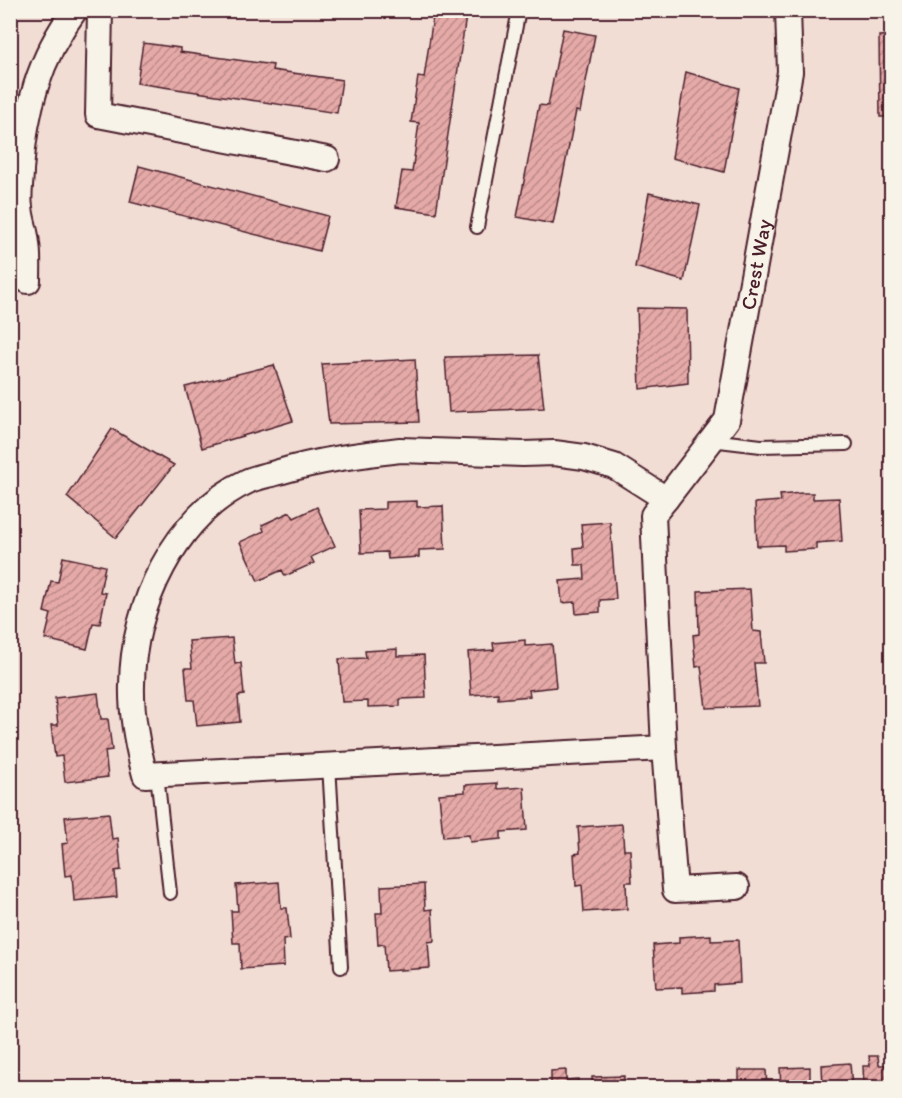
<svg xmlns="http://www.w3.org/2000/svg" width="902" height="1098" font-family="Itim,sans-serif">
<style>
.building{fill:url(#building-hatch);stroke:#4a1f2b;stroke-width:1.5}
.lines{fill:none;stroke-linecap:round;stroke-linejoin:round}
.lane-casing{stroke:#4a1f2b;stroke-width:16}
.street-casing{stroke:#4a1f2b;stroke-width:28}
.lane{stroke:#f7f3e8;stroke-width:12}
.street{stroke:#f7f3e8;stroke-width:24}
.labels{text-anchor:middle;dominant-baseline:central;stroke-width:4.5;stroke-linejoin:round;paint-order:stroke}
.street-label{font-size:21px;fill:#4a1f2b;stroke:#f7f3e8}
</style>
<defs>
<pattern id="building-hatch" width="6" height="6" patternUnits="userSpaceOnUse" patternTransform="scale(1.5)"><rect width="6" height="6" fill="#e5aaa8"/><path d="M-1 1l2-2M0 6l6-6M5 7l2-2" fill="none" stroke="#bc8a89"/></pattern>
</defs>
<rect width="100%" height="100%" fill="#f2ddd5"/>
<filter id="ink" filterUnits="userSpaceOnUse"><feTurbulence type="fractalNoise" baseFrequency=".0167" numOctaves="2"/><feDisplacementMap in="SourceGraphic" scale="12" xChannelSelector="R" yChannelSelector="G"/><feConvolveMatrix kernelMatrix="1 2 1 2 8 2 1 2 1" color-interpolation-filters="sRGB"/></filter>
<g filter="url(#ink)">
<path class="building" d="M 434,10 L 466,16 L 436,213 L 396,207 L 402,171 L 412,172 L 419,123 L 411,122 L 418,77 L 424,78 Z
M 563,29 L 595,35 L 580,112 L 576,111 L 553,224 L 517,217 L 539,105 L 548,106 Z
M 892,35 L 892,117 L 880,117 L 879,36 Z
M 143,43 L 180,48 L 180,52 L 273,65 L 272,70 L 342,80 L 337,113 L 137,83 Z
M 686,72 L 739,88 L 724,172 L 672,158 Z
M 139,166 L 328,216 L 319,251 L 130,202 Z
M 649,193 L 700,205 L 684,281 L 635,267 Z
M 637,308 L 687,309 L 688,383 L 640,389 Z
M 538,355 L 544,408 L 449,412 L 445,357 Z
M 415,359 L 419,422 L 329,424 L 322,364 Z
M 274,365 L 293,421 L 202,448 L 185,387 Z
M 112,429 L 174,465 L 116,538 L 67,497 Z
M 802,493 L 813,493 L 813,499 L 839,498 L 842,541 L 816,543 L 816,549 L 784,551 L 784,545 L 757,546 L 755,503 L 781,501 L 780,495 Z
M 417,501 L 417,507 L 443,506 L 445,549 L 419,550 L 419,557 L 388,559 L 387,552 L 361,553 L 359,510 L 385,509 L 385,502 Z
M 317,507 L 335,546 L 311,557 L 314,563 L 285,576 L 282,570 L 258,581 L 240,542 L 264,531 L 262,525 L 290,512 L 294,518 Z
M 610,522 L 616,599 L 600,600 L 600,612 L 576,614 L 575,602 L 562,603 L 560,581 L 585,579 L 584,565 L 575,565 L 574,548 L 583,547 L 581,524 Z
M 63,557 L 105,566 L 100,592 L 106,593 L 100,624 L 93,623 L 87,649 L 45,639 L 51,614 L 44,612 L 51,581 L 58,582 Z
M 750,589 L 753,631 L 761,632 L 764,663 L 754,663 L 758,706 L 706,708 L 701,666 L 696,667 L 693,635 L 699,634 L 698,591 Z
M 232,638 L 235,664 L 241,663 L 244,695 L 238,696 L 240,722 L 197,726 L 194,700 L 188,700 L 185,668 L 192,668 L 189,641 Z
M 525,640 L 525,646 L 552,644 L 556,687 L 529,690 L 530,696 L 498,699 L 498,693 L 471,695 L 468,652 L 494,650 L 493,643 Z
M 397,649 L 397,656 L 424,655 L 426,698 L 400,699 L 400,706 L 368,707 L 368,701 L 342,702 L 339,659 L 366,658 L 365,651 Z
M 98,693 L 101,719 L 108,719 L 112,750 L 105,751 L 108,777 L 65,782 L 62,756 L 55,757 L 51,725 L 58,725 L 55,698 Z
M 497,783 L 497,789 L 524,787 L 527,830 L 501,832 L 501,839 L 470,842 L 469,835 L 443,837 L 439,794 L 465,792 L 465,785 Z
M 109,813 L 112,839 L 118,838 L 121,870 L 115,871 L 117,897 L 74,901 L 72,875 L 65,876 L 62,844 L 68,843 L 65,817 Z
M 622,824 L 624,850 L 630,850 L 632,882 L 626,882 L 627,909 L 584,912 L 582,885 L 576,886 L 574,854 L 580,853 L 578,827 Z
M 279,882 L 281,908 L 287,908 L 290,939 L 283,940 L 284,966 L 241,969 L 240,943 L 233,943 L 231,911 L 238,911 L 236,885 Z
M 424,884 L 425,910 L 432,909 L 434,941 L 428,942 L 430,968 L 386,971 L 384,944 L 378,945 L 376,913 L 382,913 L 381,886 Z
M 711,935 L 711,941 L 738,940 L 740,983 L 714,985 L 714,991 L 682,993 L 682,987 L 656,988 L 653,945 L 679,943 L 679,937 Z
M 869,1056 L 878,1056 L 879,1065 L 890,1065 L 891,1088 L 864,1088 L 863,1066 L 870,1066 Z
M 850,1063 L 852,1088 L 823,1088 L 822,1065 Z
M 810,1067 L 810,1088 L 781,1088 L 780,1068 Z
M 566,1070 L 566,1080 L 578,1079 L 578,1088 L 551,1088 L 551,1071 Z
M 739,1070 L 766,1070 L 767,1088 L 739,1088 Z
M 624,1076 L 624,1088 L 592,1088 L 592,1077 Z
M 510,1082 L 537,1082 L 537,1088 L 510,1088 Z"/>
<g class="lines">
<g class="lane-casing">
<path id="lane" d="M 477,227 L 519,10
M 711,440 L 761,446 L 846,444
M 329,765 L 341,967
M 157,774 L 170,893"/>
</g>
<g class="street-casing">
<g id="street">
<path d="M 100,10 L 98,115 L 327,159"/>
<path d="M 28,281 C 28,269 29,256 27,244 C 26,231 21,220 20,207 C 18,196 21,182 21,170 C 25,111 39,58 75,10"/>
<path d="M 400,450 L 523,454 L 554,453 L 584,457 L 614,466 L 666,499 L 653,515 L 664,748 L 145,775 C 137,745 131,716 132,685 C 132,607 175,515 248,481 C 257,477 269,475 279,472 C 319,460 358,455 400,450 Z"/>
<path id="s1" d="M 666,499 L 727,420 L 790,72 L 788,10"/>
<path d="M 664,748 L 675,890 L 737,887"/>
</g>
</g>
<use href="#lane" class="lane"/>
<use href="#street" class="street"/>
</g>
</g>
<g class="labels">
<g class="street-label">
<text stroke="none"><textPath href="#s1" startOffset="258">Crest Way</textPath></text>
</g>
</g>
<rect width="902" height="1098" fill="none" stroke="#f7f3e8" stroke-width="36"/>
<rect x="18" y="18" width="866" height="1062" fill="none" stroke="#4a1f2b" stroke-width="2" filter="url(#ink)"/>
</svg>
